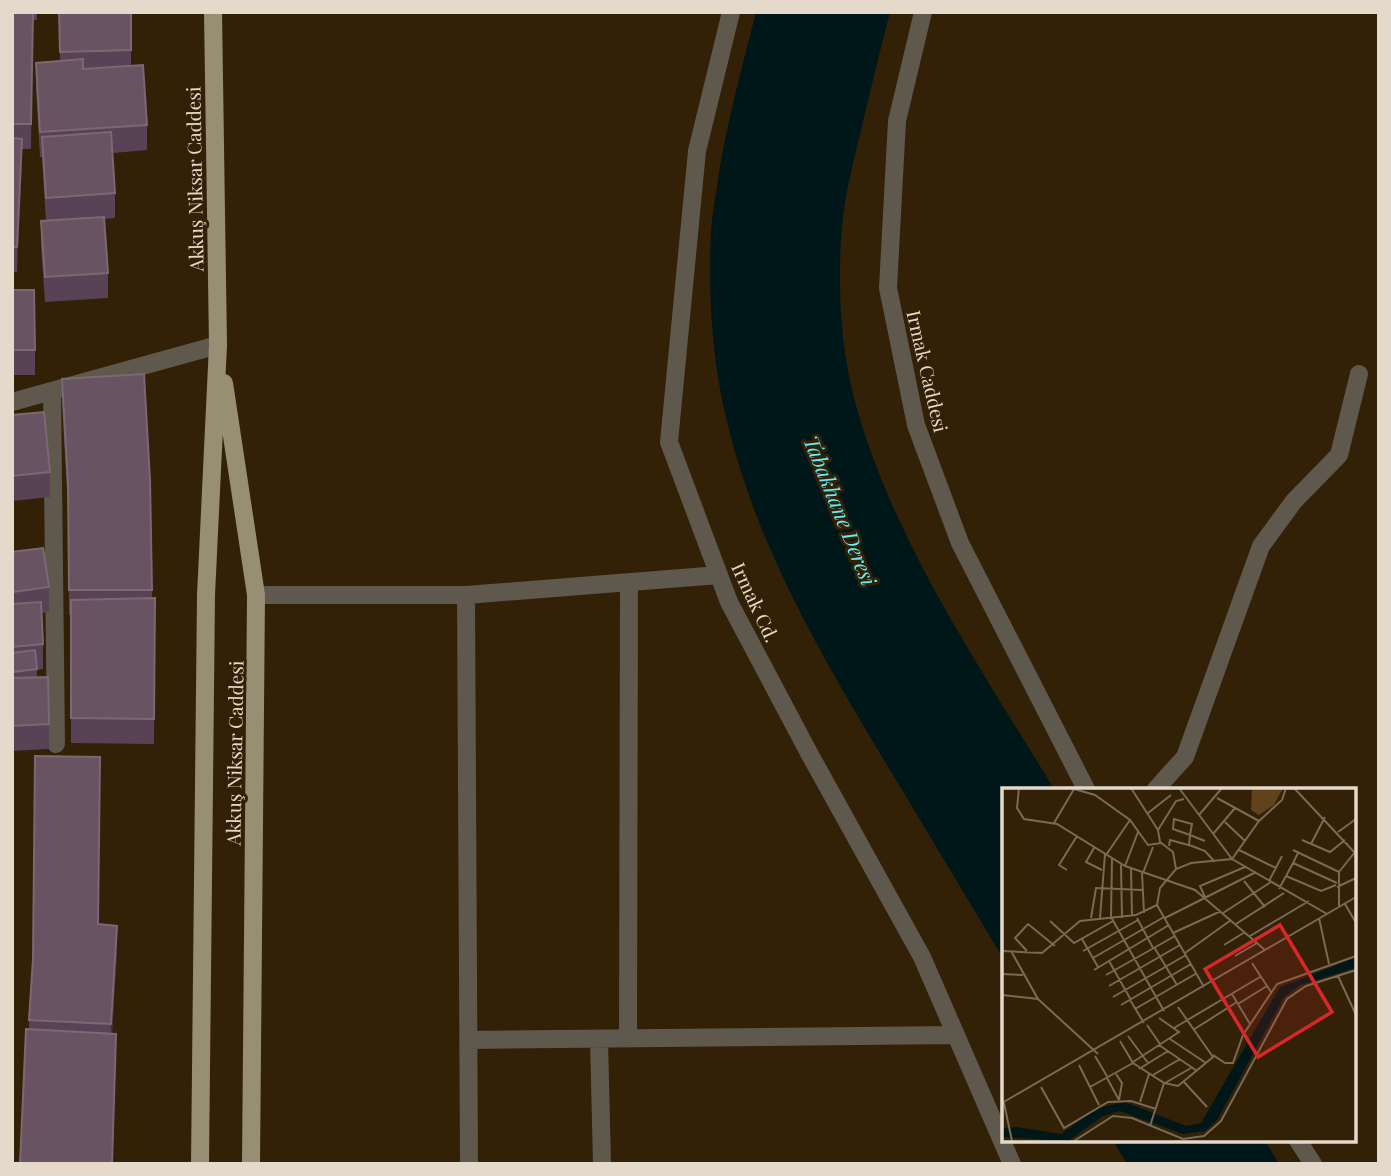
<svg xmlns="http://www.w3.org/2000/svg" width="1391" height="1176" font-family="'Playfair Display',serif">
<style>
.water{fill:#00171a}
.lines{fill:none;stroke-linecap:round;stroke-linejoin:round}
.minor{stroke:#5e594c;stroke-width:18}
.major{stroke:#988e73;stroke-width:18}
.wall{fill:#584356}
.shaded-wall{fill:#432e31}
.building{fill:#685362;stroke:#7b6872;stroke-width:2}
.labels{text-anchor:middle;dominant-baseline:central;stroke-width:6;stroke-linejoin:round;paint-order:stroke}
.street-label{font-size:19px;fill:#e4d9ca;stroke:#322007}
.water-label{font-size:21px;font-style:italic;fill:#62edf8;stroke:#322007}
.inset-road{fill:none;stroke:#796a55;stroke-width:2}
.view{fill:#d62828;fill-opacity:0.15;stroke:#d62828;stroke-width:3.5}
.inset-edge{fill:none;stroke:#e4d9ca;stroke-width:3.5}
</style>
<rect width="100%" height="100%" fill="#322007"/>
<path class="water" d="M 756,12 L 890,12 C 880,50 871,88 862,126 C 853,163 843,201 841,240 C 838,293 841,347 854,398 C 892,540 979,665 1054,789 L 1004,789 L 1004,960 C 964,893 924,826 884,760 C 821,655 759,549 729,430 C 712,365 708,297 711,230 C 712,218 714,206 716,193 C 724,132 741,72 756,12 Z
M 1112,1139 L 1264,1139 L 1279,1164 L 1127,1164 Z"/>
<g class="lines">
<path class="minor" d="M 731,12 L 697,151 L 669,442 L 729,602 L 809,753 L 922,957 L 1012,1164
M 923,12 L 897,121 L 888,288 L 916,425 L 960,543 L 1086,789
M 52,391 L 56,744
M 12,402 L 218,345
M 256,595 L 466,595 L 719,575
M 466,595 L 469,1164
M 1156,789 L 1185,757 L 1261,546 L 1294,501 L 1339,455 L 1359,374
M 628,1038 L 629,582
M 599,1039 L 602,1164
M 468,1040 L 956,1035
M 1297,1139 L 1313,1164"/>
<path class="major" d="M 224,383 L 256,595 L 251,1164
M 200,1164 L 206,595 L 218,345 L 213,12"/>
</g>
<path class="wall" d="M 12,12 L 37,12 L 37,20 L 33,20 L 31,149 L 22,149 L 17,272 L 12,272 Z
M 59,12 L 131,12 L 131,66 L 147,125 L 147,150 L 113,153 L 115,193 L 115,218 L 104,219 L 108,273 L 108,298 L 45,302 L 41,246 L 41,221 L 46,221 L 42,157 L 40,157 L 36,88 L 36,63 L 60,61 Z
M 12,290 L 35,350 L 35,375 L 12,375 Z
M 62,379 L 150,480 L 152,598 L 155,598 L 154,744 L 71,743 L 71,615 L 69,615 L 68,509 L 62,403 Z
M 12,415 L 50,472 L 50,497 L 12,501 Z
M 12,552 L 49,587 L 49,612 L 41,613 L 43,644 L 43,669 L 37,670 L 37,677 L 49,724 L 49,749 L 12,751 Z
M 98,924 L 117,951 L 112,1034 L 116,1059 L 29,1029 L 29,1020 Z"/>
<path class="shaded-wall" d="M 22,139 L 22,164 L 17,272 L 17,247 Z
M 117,926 L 117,951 L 111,1049 L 111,1024 Z"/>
<path class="building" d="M 12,12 L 33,12 L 31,124 L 12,124 Z
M 59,12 L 131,12 L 131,50 L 60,52 Z
M 83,59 L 83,69 L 143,65 L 147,125 L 40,132 L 36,63 Z
M 111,132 L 115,193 L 46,198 L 42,137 Z
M 12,138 L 22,139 L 17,247 L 12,247 Z
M 104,217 L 108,273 L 45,277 L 41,221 Z
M 12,290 L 34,290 L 35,350 L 12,350 Z
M 144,374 L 150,480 L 152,590 L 69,590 L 68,484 L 62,379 Z
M 44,412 L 50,472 L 12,476 L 12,415 Z
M 43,548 L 49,587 L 12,592 L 12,552 Z
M 155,598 L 154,719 L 71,718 L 71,600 Z
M 41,602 L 43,644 L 12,647 L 12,604 Z
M 35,650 L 37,669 L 12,672 L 12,653 Z
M 48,677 L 49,724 L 12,726 L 12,678 Z
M 35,756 L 100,757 L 98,924 L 117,926 L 111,1024 L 29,1020 L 33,959 Z
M 26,1029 L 116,1034 L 112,1164 L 20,1164 Z"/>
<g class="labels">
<g class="street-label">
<text transform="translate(194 179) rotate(-91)">Akkuş Niksar Caddesi</text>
<text transform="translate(928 371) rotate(77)">Irmak Caddesi</text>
<text transform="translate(756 602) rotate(65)">Irmak Cd.</text>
<text transform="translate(234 753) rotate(-89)">Akkuş Niksar Caddesi</text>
</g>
<g class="water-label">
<text transform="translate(841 510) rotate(68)">Tabakhane Deresi</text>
</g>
</g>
<g transform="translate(1002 788)">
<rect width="354" height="354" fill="#322007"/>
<path d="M 250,0 L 281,0 L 272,17 L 257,27 L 249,22 Z" fill="#60431a"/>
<path d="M 353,170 L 353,180 L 298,197 L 282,209 L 215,332 L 203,343 L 181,346 L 118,323 L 101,328 L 66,353 L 0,349 L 0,341 L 14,339 L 59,346 L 96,320 L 123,314 L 184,338 L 199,335 L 278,199 Z" fill="#00171a"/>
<path class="inset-road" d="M 17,0 L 15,20 L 22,31 L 55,36 L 123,78 L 193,102 L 263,162M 129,0 L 156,42 L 158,54 L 171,64 L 174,81M 177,0 L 230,71 L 325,126M 292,0 L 354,66M 72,1 L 93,7 L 128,32 L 146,57 L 159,55M 215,10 L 257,33M 146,25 L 169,7M 197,27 L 220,0M 223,34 L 243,53M 52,35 L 72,1M 156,42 L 174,13 L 182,11M 336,44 L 354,31M 211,46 L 233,20M 300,52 L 328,64 L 343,52M 309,56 L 323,29M 187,57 L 188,47 L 190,36 L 172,31 L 171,41 L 188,47 L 203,53M 167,58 L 168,52 L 190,58 L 203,63 L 213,74M 92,60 L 84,74 L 100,82M 237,62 L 274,80M 291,62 L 337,84M 296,65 L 291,75 L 335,95M 104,67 L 128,32M 110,71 L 109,129 L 162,223M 119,77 L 120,130M 123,78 L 136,44M 129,80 L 130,128M 65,82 L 57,77 L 75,48M 140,85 L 142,125M 141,85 L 151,59M 284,88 L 319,103 L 334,97M 242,93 L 263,119M 267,93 L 280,68M 335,99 L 354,90M 277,101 L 291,75M 203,109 L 198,98 L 243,79M 343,116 L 354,135M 337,119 L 337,84 L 353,64M 221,125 L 269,94M 89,130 L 94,100 L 141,102M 98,130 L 103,66M 135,130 L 151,160M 163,130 L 254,84M 317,130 L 327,176M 48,133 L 72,155 L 111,133M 234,136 L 282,105M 171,145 L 219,123M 248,148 L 307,113M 80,151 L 96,179M 222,157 L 243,144M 152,159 L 175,197M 0,163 L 40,165 L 78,133 L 134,127 L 155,117M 9,163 L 36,211 L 96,266M 25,163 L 13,150 L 26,136 L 53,158M 81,163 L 136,132M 183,165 L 229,132M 233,168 L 255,155M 91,170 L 162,129M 107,173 L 129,212M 250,175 L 269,204M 92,182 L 167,137M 0,186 L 21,187M 104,187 L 173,148M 336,188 L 354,227M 107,198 L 178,157M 202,199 L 155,117 L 158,100 L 174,81 L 189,75 L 230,71 L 257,33 L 280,12 L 284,0M 230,206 L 248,236M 0,207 L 36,211M 111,209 L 184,167M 128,212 L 142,235M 236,216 L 265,198M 119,217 L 189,176M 133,221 L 195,185M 145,237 L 158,256M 172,240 L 258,189M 191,242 L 235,214M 126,248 L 146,275M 168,251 L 204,275M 118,253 L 131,275 L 162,295 L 148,338M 157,257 L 195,283M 211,267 L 223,275 L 231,275 L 241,247 L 275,196 L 354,168M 93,268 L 106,290M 131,274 L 177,244 L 157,230M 77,277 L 97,317M 137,281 L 166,263M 114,286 L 120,295 L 117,312M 151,287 L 178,271M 105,290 L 117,312M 182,294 L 205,319M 162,295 L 176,298 L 211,269 L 176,219M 163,295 L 189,280M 39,299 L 62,340 L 106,314 L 129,313 L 154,321M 88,299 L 131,275M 138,314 L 147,286M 0,315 L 354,109M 2,315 L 10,353M 72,353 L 111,328 L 130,330 L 181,351 L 202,348 L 219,333 L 285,211 L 304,198 L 354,182"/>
<path class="view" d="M 278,137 L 330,224 L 256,269 L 203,181 Z"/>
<rect width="354" height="354" class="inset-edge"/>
</g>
<rect width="1391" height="1176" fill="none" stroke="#e4d9ca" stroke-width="28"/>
</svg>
